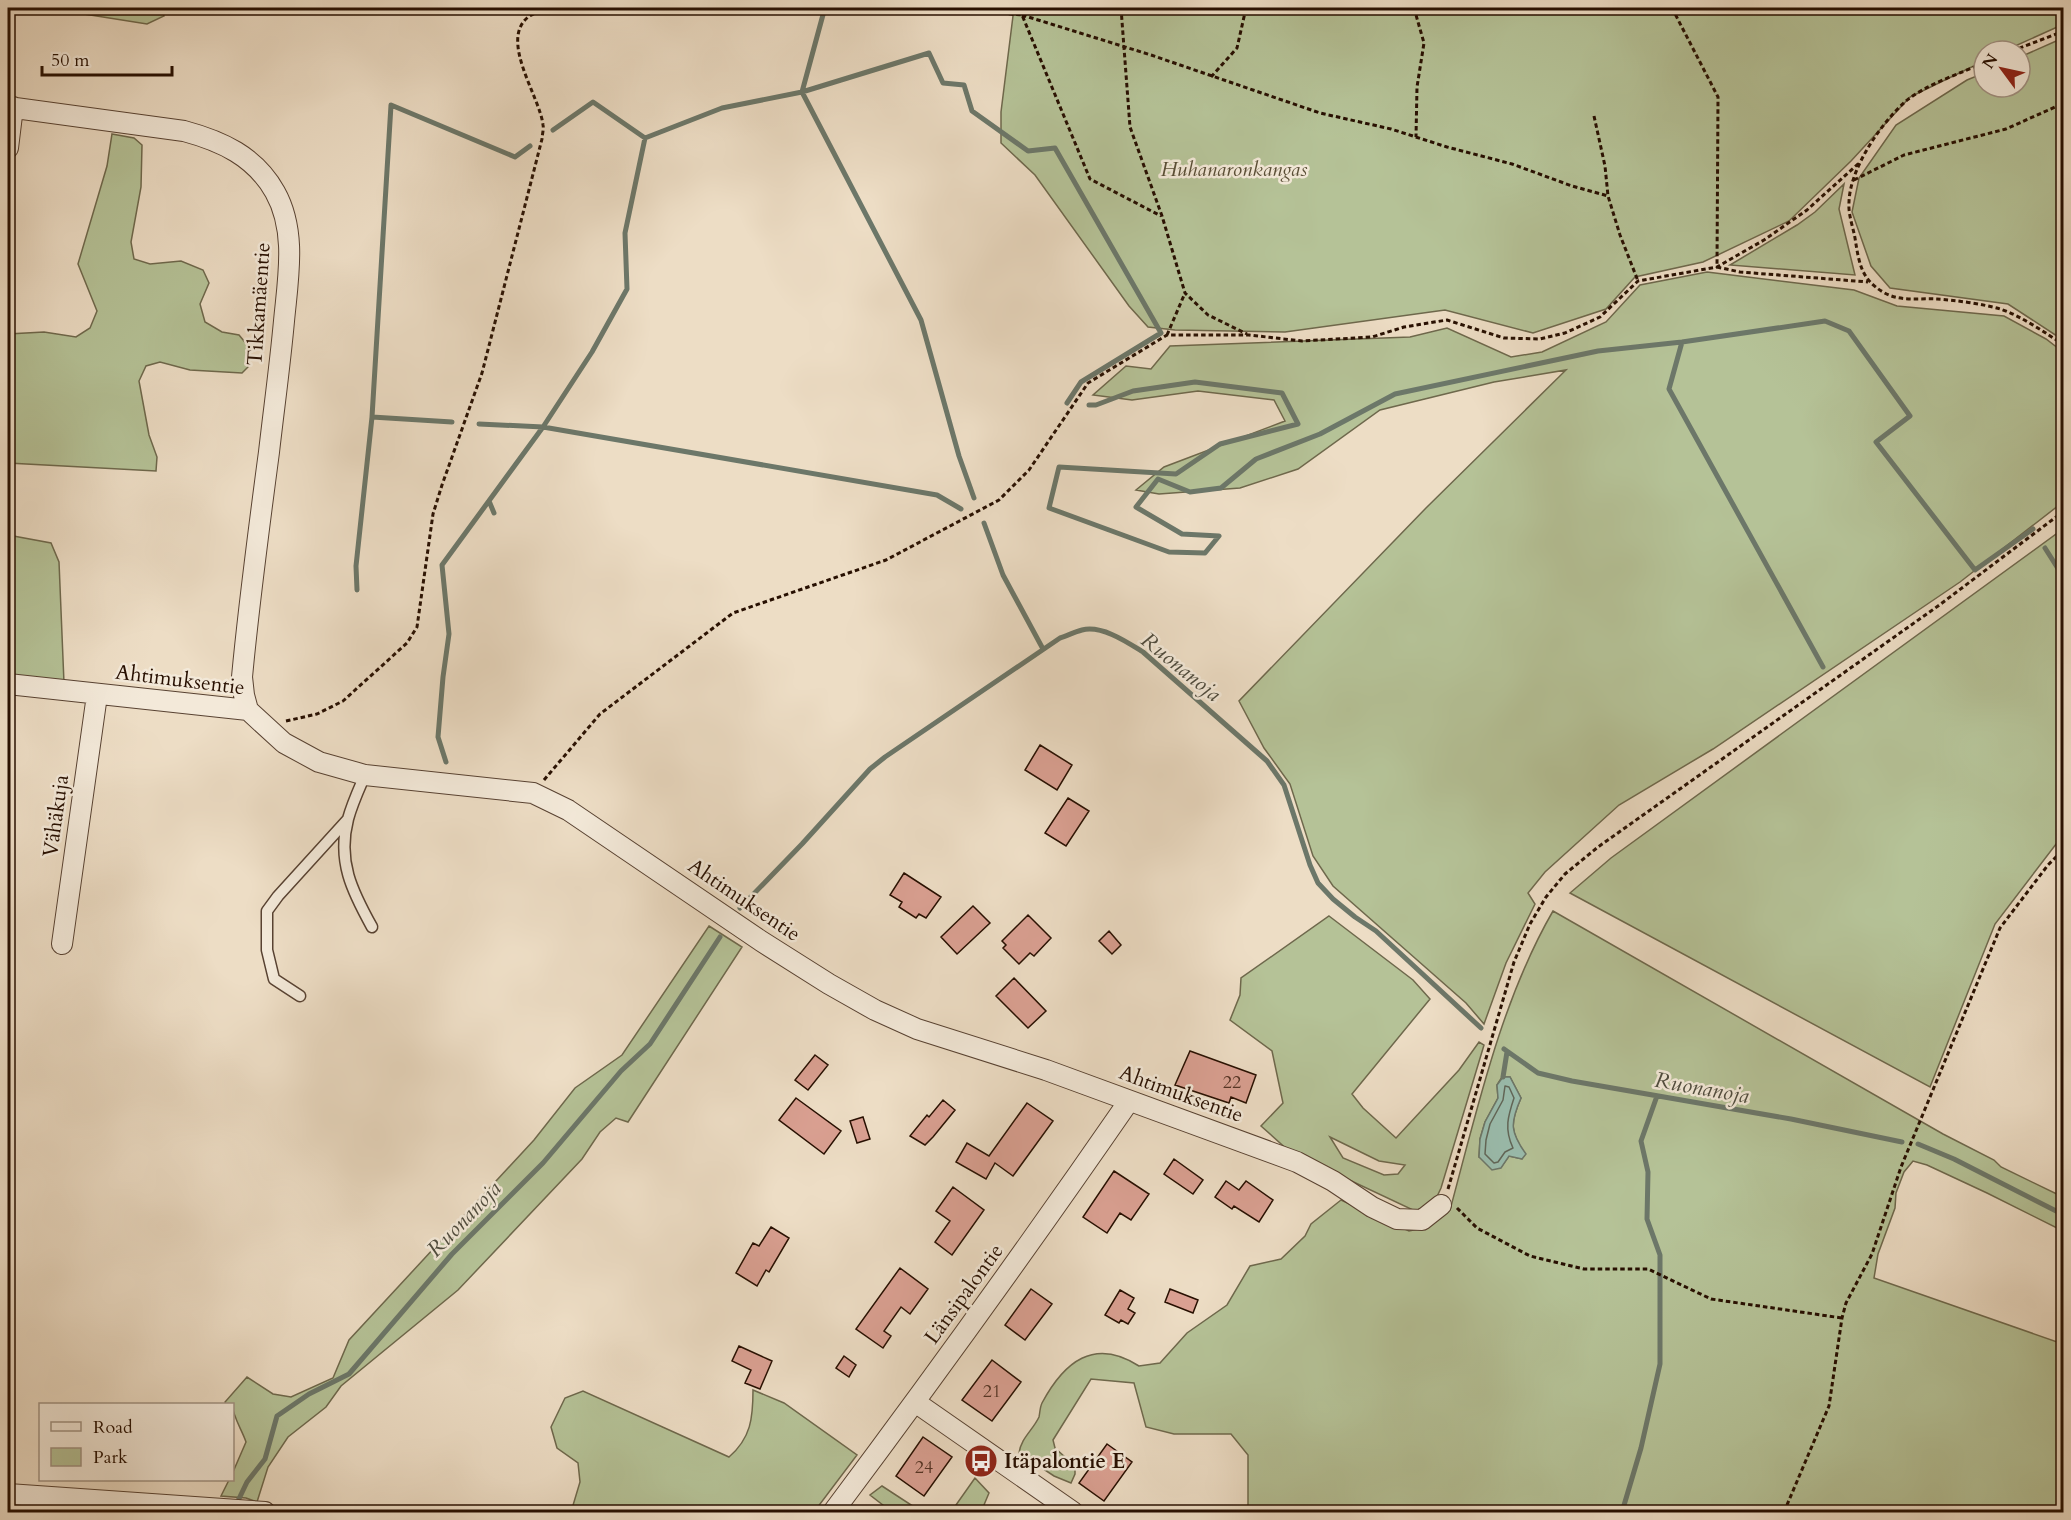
<svg xmlns="http://www.w3.org/2000/svg" width="2071" height="1520" font-family="Cardo,serif">
<style>
.green{fill:#b5c297;stroke:#6e684c;stroke-width:1.5;fill-rule:evenodd}
.water{fill:#9abdae;stroke:#6c7769;stroke-width:1.5}
.lines{fill:none;stroke-linecap:round;stroke-linejoin:round}
.shore{stroke:#606658;stroke-width:1.5}
.stream{stroke:#6c7769;stroke-width:5}
.building{fill:#daa092;stroke:#270f01;stroke-width:1.5}
.lane-casing{stroke:#584232;stroke-width:13}
.street-casing{stroke:#584232;stroke-width:22}
.path{stroke:#270f01;stroke-width:3;stroke-dasharray:4.5 3;stroke-linecap:butt}
.lane{stroke:#f3e9d9;stroke-width:10}
.street{stroke:#f3e9d9;stroke-width:20}
.labels{text-anchor:middle;dominant-baseline:central;stroke-width:5;stroke-linejoin:round;paint-order:stroke}
.number-label{font-size:18px;fill:#543325}
.park-label{font-size:21px;font-style:italic;fill:#594e36;stroke:#f3e9d9}
.street-label{font-size:21px;fill:#270f01;stroke:#f3e9d9}
.poi-label{font-size:21px;font-weight:bold;fill:#270f01;stroke:#f3e9d9;text-anchor:start}
.water-label{font-size:22px;font-style:italic;fill:#4f4c3e;stroke:#f3e9d9}
</style>
<rect width="100%" height="100%" fill="#edddc5"/>
<filter id="stains"><feTurbulence type="fractalNoise" baseFrequency=".00333" numOctaves="4"/><feColorMatrix values="0 0 0 0 .2 0 0 0 0 .09 0 0 0 0 .02 0 0 0 .5 -.17"/></filter>
<radialGradient id="worn" r=".72"><stop offset=".6" stop-color="#630" stop-opacity="0"/><stop offset="1" stop-color="#630" stop-opacity=".3"/></radialGradient>
<path class="green" d="M 46,8 L 160,8 L 164,16 L 147,24 Z
M 1014,8 L 2063,8 L 2064,24 L 2004,51 L 1984,51 L 1984,61 L 1910,97 L 1851,161 L 1789,221 L 1703,262 L 1635,277 L 1606,309 L 1533,333 L 1445,310 L 1285,332 L 1175,330 L 1148,327 L 1129,306 L 1035,175 L 1001,143 L 1001,112 Z
M 2063,38 L 2063,340 L 2008,304 L 1890,288 L 1871,266 L 1852,212 L 1859,178 L 1896,125 L 1967,80 L 1984,73 L 1984,87 L 2020,87 L 2020,57 Z
M 112,134 L 134,138 L 142,145 L 141,187 L 131,242 L 134,259 L 150,264 L 181,261 L 203,270 L 209,283 L 200,304 L 205,322 L 222,332 L 239,335 L 249,347 L 248,367 L 242,373 L 190,370 L 160,362 L 146,366 L 139,381 L 149,435 L 157,457 L 156,471 L 8,463 L 8,334 L 44,332 L 76,337 L 90,328 L 97,311 L 78,264 L 107,166 Z
M 1844,184 L 1839,209 L 1855,275 L 1730,265 L 1797,225 L 1815,212 Z
M 1707,272 L 1854,290 L 1897,306 L 2004,316 L 2046,339 L 2063,352 L 2063,502 L 1960,582 L 1713,749 L 1619,805 L 1545,872 L 1528,893 L 1535,904 L 1506,963 L 1484,1024 L 1466,1003 L 1333,886 L 1313,856 L 1290,784 L 1264,748 L 1239,701 L 1426,508 L 1566,370 L 1494,382 L 1380,410 L 1298,469 L 1240,488 L 1159,494 L 1136,490 L 1164,467 L 1285,421 L 1274,400 L 1198,391 L 1132,400 L 1093,395 L 1126,366 L 1151,369 L 1170,346 L 1410,337 L 1447,328 L 1511,357 L 1542,352 L 1606,322 L 1640,285 Z
M 2063,529 L 2063,835 L 1995,924 L 1930,1087 L 1570,893 L 1611,858 Z
M 8,535 L 51,543 L 59,562 L 64,683 L 8,675 Z
M 1553,911 L 1943,1134 L 1994,1160 L 2001,1167 L 2063,1197 L 2063,1231 L 1987,1193 L 1927,1165 L 1913,1161 L 1904,1172 L 1896,1193 L 1895,1208 L 1878,1254 L 1874,1278 L 2063,1344 L 2063,1512 L 1248,1512 L 1248,1455 L 1231,1434 L 1174,1434 L 1146,1427 L 1134,1383 L 1091,1379 L 1053,1440 L 1055,1448 L 1075,1466 L 1075,1474 L 1071,1483 L 1054,1476 L 1019,1453 C 1021,1438 1033,1430 1039,1417 C 1040,1412 1040,1407 1042,1403 C 1064,1362 1094,1337 1139,1366 L 1160,1363 L 1187,1333 L 1227,1305 L 1250,1266 L 1281,1259 L 1305,1236 L 1311,1224 L 1341,1200 L 1409,1231 L 1428,1227 L 1450,1210 C 1477,1110 1501,1001 1553,911 ZM 1502,1077 L 1510,1077 L 1521,1098 C 1510,1123 1510,1132 1525,1154 L 1522,1159 L 1509,1156 L 1501,1167 L 1479,1157 L 1480,1139 L 1485,1122 L 1498,1098 L 1497,1085 Z
M 1329,916 L 1413,980 L 1430,999 L 1352,1094 L 1363,1108 L 1396,1138 L 1459,1070 L 1479,1042 L 1484,1045 L 1441,1188 L 1434,1203 L 1415,1211 L 1290,1152 L 1261,1126 L 1283,1103 L 1272,1051 L 1230,1020 L 1240,995 L 1241,978 ZM 1330,1137 L 1379,1161 L 1405,1165 L 1398,1174 L 1384,1175 L 1343,1158 Z
M 709,926 L 742,947 L 628,1122 L 616,1118 L 600,1132 L 582,1159 L 458,1290 L 341,1386 L 326,1407 L 288,1437 L 268,1467 L 257,1502 L 246,1498 L 221,1496 L 229,1480 L 232,1480 L 233,1472 L 246,1442 C 242,1430 233,1417 232,1404 L 226,1404 L 225,1402 L 247,1377 L 273,1394 L 291,1397 L 333,1378 L 349,1340 L 534,1140 L 575,1088 L 622,1055 Z
M 753,1390 L 784,1403 L 857,1455 L 814,1512 L 571,1512 L 580,1482 L 578,1463 L 557,1448 L 551,1427 L 565,1398 L 583,1391 L 729,1457 C 751,1438 753,1418 753,1390 Z
M 975,1478 L 989,1493 L 981,1512 L 951,1512 Z
M 882,1486 L 922,1512 L 892,1512 L 870,1495 Z
M 8,1506 L 43,1509 L 42,1512 L 8,1512 Z"/>
<path class="water" d="M 1503,1077 L 1510,1077 L 1521,1098 C 1510,1123 1510,1132 1526,1154 L 1522,1159 L 1509,1156 L 1501,1168 L 1492,1170 L 1479,1157 L 1480,1139 L 1485,1122 L 1498,1098 L 1497,1085 Z"/>
<g class="lines">
<path class="shore" d="M 1505,1086 L 1509,1087 L 1514,1098 C 1508,1116 1504,1129 1513,1148 L 1505,1152 L 1498,1162 L 1494,1163 L 1485,1154 L 1486,1140 L 1490,1124 L 1503,1100 Z"/>
<path class="stream" d="M 824,11 L 802,92 L 921,320 L 959,456 L 974,498
M 553,130 L 593,102 L 645,138 L 722,108 L 802,92 L 929,53 L 943,83 L 964,85 L 972,111 L 1028,151 L 1055,148 L 1161,333 L 1081,382 L 1067,403
M 1682,342 L 1669,389 L 1823,667
M 1089,405 L 1096,405 L 1133,391 L 1195,382 L 1282,393 L 1298,424 L 1220,444 L 1176,474 L 1059,467 L 1049,508 L 1169,552 L 1205,553 L 1219,536 L 1182,534 L 1136,507 L 1158,479 L 1190,492 L 1221,488 L 1256,459 L 1320,434 L 1395,394 L 1598,351 L 1682,342 L 1825,321 L 1849,331 L 1910,416 L 1876,442 L 1975,570 L 2033,529
M 372,417 L 452,422
M 479,424 L 543,427 L 937,495 L 961,509
M 489,501 L 494,513
M 984,523 L 1003,575 L 1043,649
M 2045,548 L 2064,578
M 357,590 L 356,566 L 372,417 L 391,105 L 515,157 L 530,146
M 446,762 L 438,737 L 443,677 L 449,634 L 442,565 L 543,427 L 592,352 L 627,289 L 625,233 L 645,138
M 740,908 L 802,844 L 870,769 L 885,757 L 1060,638 C 1067,636 1074,632 1082,630 C 1102,625 1127,642 1143,652 L 1267,761 L 1284,785 L 1310,865 L 1318,883 L 1333,899 L 1355,917 L 1376,931 L 1481,1028
M 1504,1049 L 1538,1073 L 1572,1081 L 1791,1119 L 1902,1142
M 1503,1077 L 1507,1052
M 1918,1144 L 1954,1159 L 2064,1215
M 236,1505 L 247,1482 L 265,1459 L 277,1416 L 309,1394 L 349,1374 L 452,1254 L 543,1163 L 621,1071 L 650,1044 L 720,937
M 1622,1512 L 1641,1448 L 1660,1364 L 1660,1255 L 1647,1219 L 1648,1172 L 1641,1141 L 1657,1096"/>
</g>
<path class="building" d="M 1040,745 L 1072,765 L 1057,790 L 1025,770 Z
M 1068,798 L 1089,811 L 1066,846 L 1045,833 Z
M 904,873 L 941,897 L 926,918 L 919,914 L 916,918 L 899,907 L 902,902 L 890,895 Z
M 973,906 L 990,923 L 957,954 L 941,937 Z
M 1028,915 L 1051,938 L 1034,956 L 1030,953 L 1019,964 L 1003,948 L 1006,945 L 1002,941 Z
M 1109,931 L 1121,945 L 1112,954 L 1099,941 Z
M 1014,978 L 1046,1011 L 1028,1028 L 996,996 Z
M 1190,1051 L 1256,1075 L 1246,1103 L 1231,1097 L 1229,1103 L 1175,1085 Z
M 815,1055 L 828,1065 L 808,1090 L 795,1080 Z
M 796,1098 L 841,1131 L 824,1154 L 779,1120 Z
M 943,1100 L 955,1110 L 933,1137 L 925,1145 L 910,1136 L 927,1115 L 929,1117 Z
M 1027,1103 L 1053,1121 L 1013,1176 L 995,1163 L 986,1179 L 956,1162 L 967,1143 L 989,1156 Z
M 863,1117 L 870,1139 L 857,1143 L 850,1121 Z
M 1174,1159 L 1203,1180 L 1193,1194 L 1164,1174 Z
M 1114,1171 L 1149,1194 L 1131,1220 L 1120,1213 L 1107,1233 L 1083,1217 Z
M 1226,1181 L 1239,1190 L 1246,1181 L 1273,1200 L 1259,1222 L 1234,1206 L 1232,1209 L 1215,1197 Z
M 953,1187 L 984,1210 L 952,1255 L 935,1242 L 950,1221 L 936,1211 Z
M 771,1227 L 789,1238 L 769,1272 L 766,1270 L 757,1286 L 736,1273 L 753,1243 L 759,1246 Z
M 900,1268 L 928,1289 L 910,1314 L 901,1307 L 884,1331 L 891,1336 L 883,1348 L 856,1329 Z
M 1031,1289 L 1052,1304 L 1025,1340 L 1005,1325 Z
M 1170,1289 L 1198,1300 L 1193,1313 L 1165,1302 Z
M 1120,1290 L 1134,1298 L 1128,1309 L 1135,1313 L 1128,1324 L 1121,1320 L 1119,1323 L 1105,1315 Z
M 739,1346 L 772,1361 L 760,1389 L 745,1383 L 751,1370 L 732,1361 Z
M 844,1356 L 856,1365 L 849,1377 L 836,1368 Z
M 992,1360 L 1021,1382 L 992,1421 L 962,1400 Z
M 923,1437 L 952,1457 L 924,1496 L 896,1476 Z
M 1107,1444 L 1132,1462 L 1104,1501 L 1079,1483 Z"/>
<g class="lines">
<g class="lane-casing">
<path id="lane" d="M 365,775 C 359,789 352,804 348,819 C 337,861 352,891 372,927
M 300,996 L 274,979 L 267,950 L 267,911 L 278,896 L 348,819"/>
</g>
<g class="street-casing">
<path id="street" d="M 8,107 L 184,131 C 221,141 255,156 275,192 C 297,231 288,278 284,321 C 280,365 274,408 269,452 C 259,527 249,602 242,677 L 244,695 L 248,710
M 8,148 L 13,107
M 8,684 L 248,710 L 284,743 L 319,762 L 365,775 L 533,793 L 568,810 L 761,941 L 829,984 L 875,1010 L 917,1029 L 1046,1070 L 1297,1162 L 1333,1181 L 1372,1207 L 1397,1219 L 1422,1220 L 1441,1205
M 62,944 L 97,695
M 915,1402 L 1073,1512
M 8,1494 L 265,1512
M 833,1512 C 934,1377 1033,1240 1129,1101"/>
</g>
<path class="path" d="M 949,8 L 1022,15 L 1090,179 L 1161,216
M 1121,8 L 1130,127 L 1162,216 L 1185,293 L 1208,315 L 1247,334
M 1414,8 L 1424,43 L 1417,87 L 1416,137
M 1672,8 L 1718,97 L 1717,267 L 1740,272 L 1868,282
M 1022,15 L 1151,55 L 1320,113 L 1391,129 L 1447,147 L 1512,164 L 1572,186 L 1608,196
M 2012,51 L 2064,31
M 1984,63 C 1961,73 1925,85 1906,101 C 1881,123 1850,168 1849,202 C 1848,214 1853,227 1855,238 C 1859,263 1861,279 1883,292 C 1899,302 1919,298 1937,299 C 1954,300 1984,304 2000,309 C 2020,315 2047,334 2064,345
M 1211,77 L 1237,48 L 1246,8
M 1594,116 L 1605,166 L 1608,196 L 1620,235 L 1638,281
M 1854,180 L 1904,155 L 2006,129 L 2064,103
M 1167,335 L 1185,293
M 286,721 L 317,714 L 343,701 L 407,643 L 417,627 L 433,514 L 442,485 L 482,373 L 542,139 C 542,135 544,129 543,125 C 540,97 500,42 527,18 C 533,12 549,10 558,8
M 544,780 L 600,714 L 733,613 L 886,560 L 999,500 L 1029,470 L 1088,383 L 1167,335 L 1249,335 L 1302,341 L 1372,337 L 1404,327 L 1447,320 L 1504,338 L 1540,339 L 1565,333 L 1600,317 L 1638,281 L 1717,267 L 1764,240 L 1807,210 L 1859,163
M 1448,1189 L 1514,962 L 1530,924 L 1546,897 L 1565,874 L 1598,847 L 1938,606 L 2064,511
M 1457,1208 L 1477,1228 L 1530,1256 L 1584,1269 L 1648,1269 L 1711,1299 L 1842,1318
M 1784,1512 L 1829,1406 L 1842,1318 L 1846,1303 L 1872,1254 L 1901,1167 L 2000,928 L 2048,865 L 2064,849"/>
<use href="#lane" class="lane"/>
<use href="#street" class="street"/>
</g>
<defs>
<g id="bus-disc" transform="scale(1.725)"><circle r="9.5" fill="#8f2418" stroke="#f3e9d9"/><path d="M-5-6H5V4H4V6H2V4H-2V6H-4V4H-5ZM-3.5-4V0h7V-4ZM-3.5 1.2v1.5H-2V1.2ZM2 1.2v1.5H3.5V1.2Z" fill="#fff"/></g>
</defs>
<g fill-rule="evenodd">
<use href="#bus-disc" x="981" y="1461"/>
</g>
<g class="labels">
<g class="number-label">
<text x="1232" y="1082">22</text>
<text x="992" y="1391">21</text>
<text x="924" y="1467">24</text>
</g>
<g class="park-label">
<text x="1234" y="169">Huhanaronkangas</text>
</g>
<g class="street-label">
<text transform="translate(259 304) rotate(-86)">Tikkamäentie</text>
<text transform="translate(180 680) rotate(7)">Ahtimuksentie</text>
<text transform="translate(56 816) rotate(-82)">Vähäkuja</text>
<text transform="translate(744 900) rotate(34)">Ahtimuksentie</text>
<text transform="translate(1181 1094) rotate(20)">Ahtimuksentie</text>
<text transform="translate(964 1294) rotate(-54)">Länsipalontie</text>
</g>
<g class="poi-label">
<text x="1004" y="1461">Itäpalontie E</text>
</g>
<g class="water-label">
<text transform="translate(1181 667) rotate(39)">Ruonanoja</text>
<text transform="translate(1702 1088) rotate(10)">Ruonanoja</text>
<text transform="translate(464 1219) rotate(-46)">Ruonanoja</text>
</g>
</g>
<rect width="2071" height="1520" fill="none" stroke="#edddc5" stroke-width="30"/>
<rect x="9" y="9" width="2053" height="1502" fill="none" stroke="#270f01" stroke-width="3"/>
<rect x="15" y="15" width="2041" height="1490" fill="none" stroke="#270f01" stroke-width="1.5"/>
<rect x="39" y="1403" width="195" height="78" fill="#f3e9d9" stroke="#a19283" stroke-width="1.5"/>
<rect x="51" y="1422" width="30" height="9" fill="#f3e9d9" stroke="#a19283" stroke-width="1.5"/>
<text x="93" y="1433" font-size="18" fill="#270f01">Road</text>
<rect x="51" y="1448" width="30" height="18" fill="#b5c297" stroke="#a19283" stroke-width="1.5"/>
<text x="93" y="1463" font-size="18" fill="#270f01">Park</text>
<g transform="translate(2002 69) rotate(303)"><circle r="28" fill="#f3e9d9" stroke="#a19283" stroke-width="1.5"/>
<path d="M0-4.5L10 22L0 15L-10 22Z" fill="#8f2418"/>
<text y="-9" font-size="16" font-weight="bold" text-anchor="middle" fill="#270f01">N</text>
</g>
<path d="M42 66v9h130v-9" fill="none" stroke="#270f01" stroke-width="3"/>
<text x="51" y="66" font-size="18" fill="#270f01" stroke="#f3e9d9" stroke-width="4.5" paint-order="stroke">50 m</text>
<rect width="100%" height="100%" filter="url(#stains)"/>
<rect width="100%" height="100%" fill="url(#worn)"/>
</svg>
